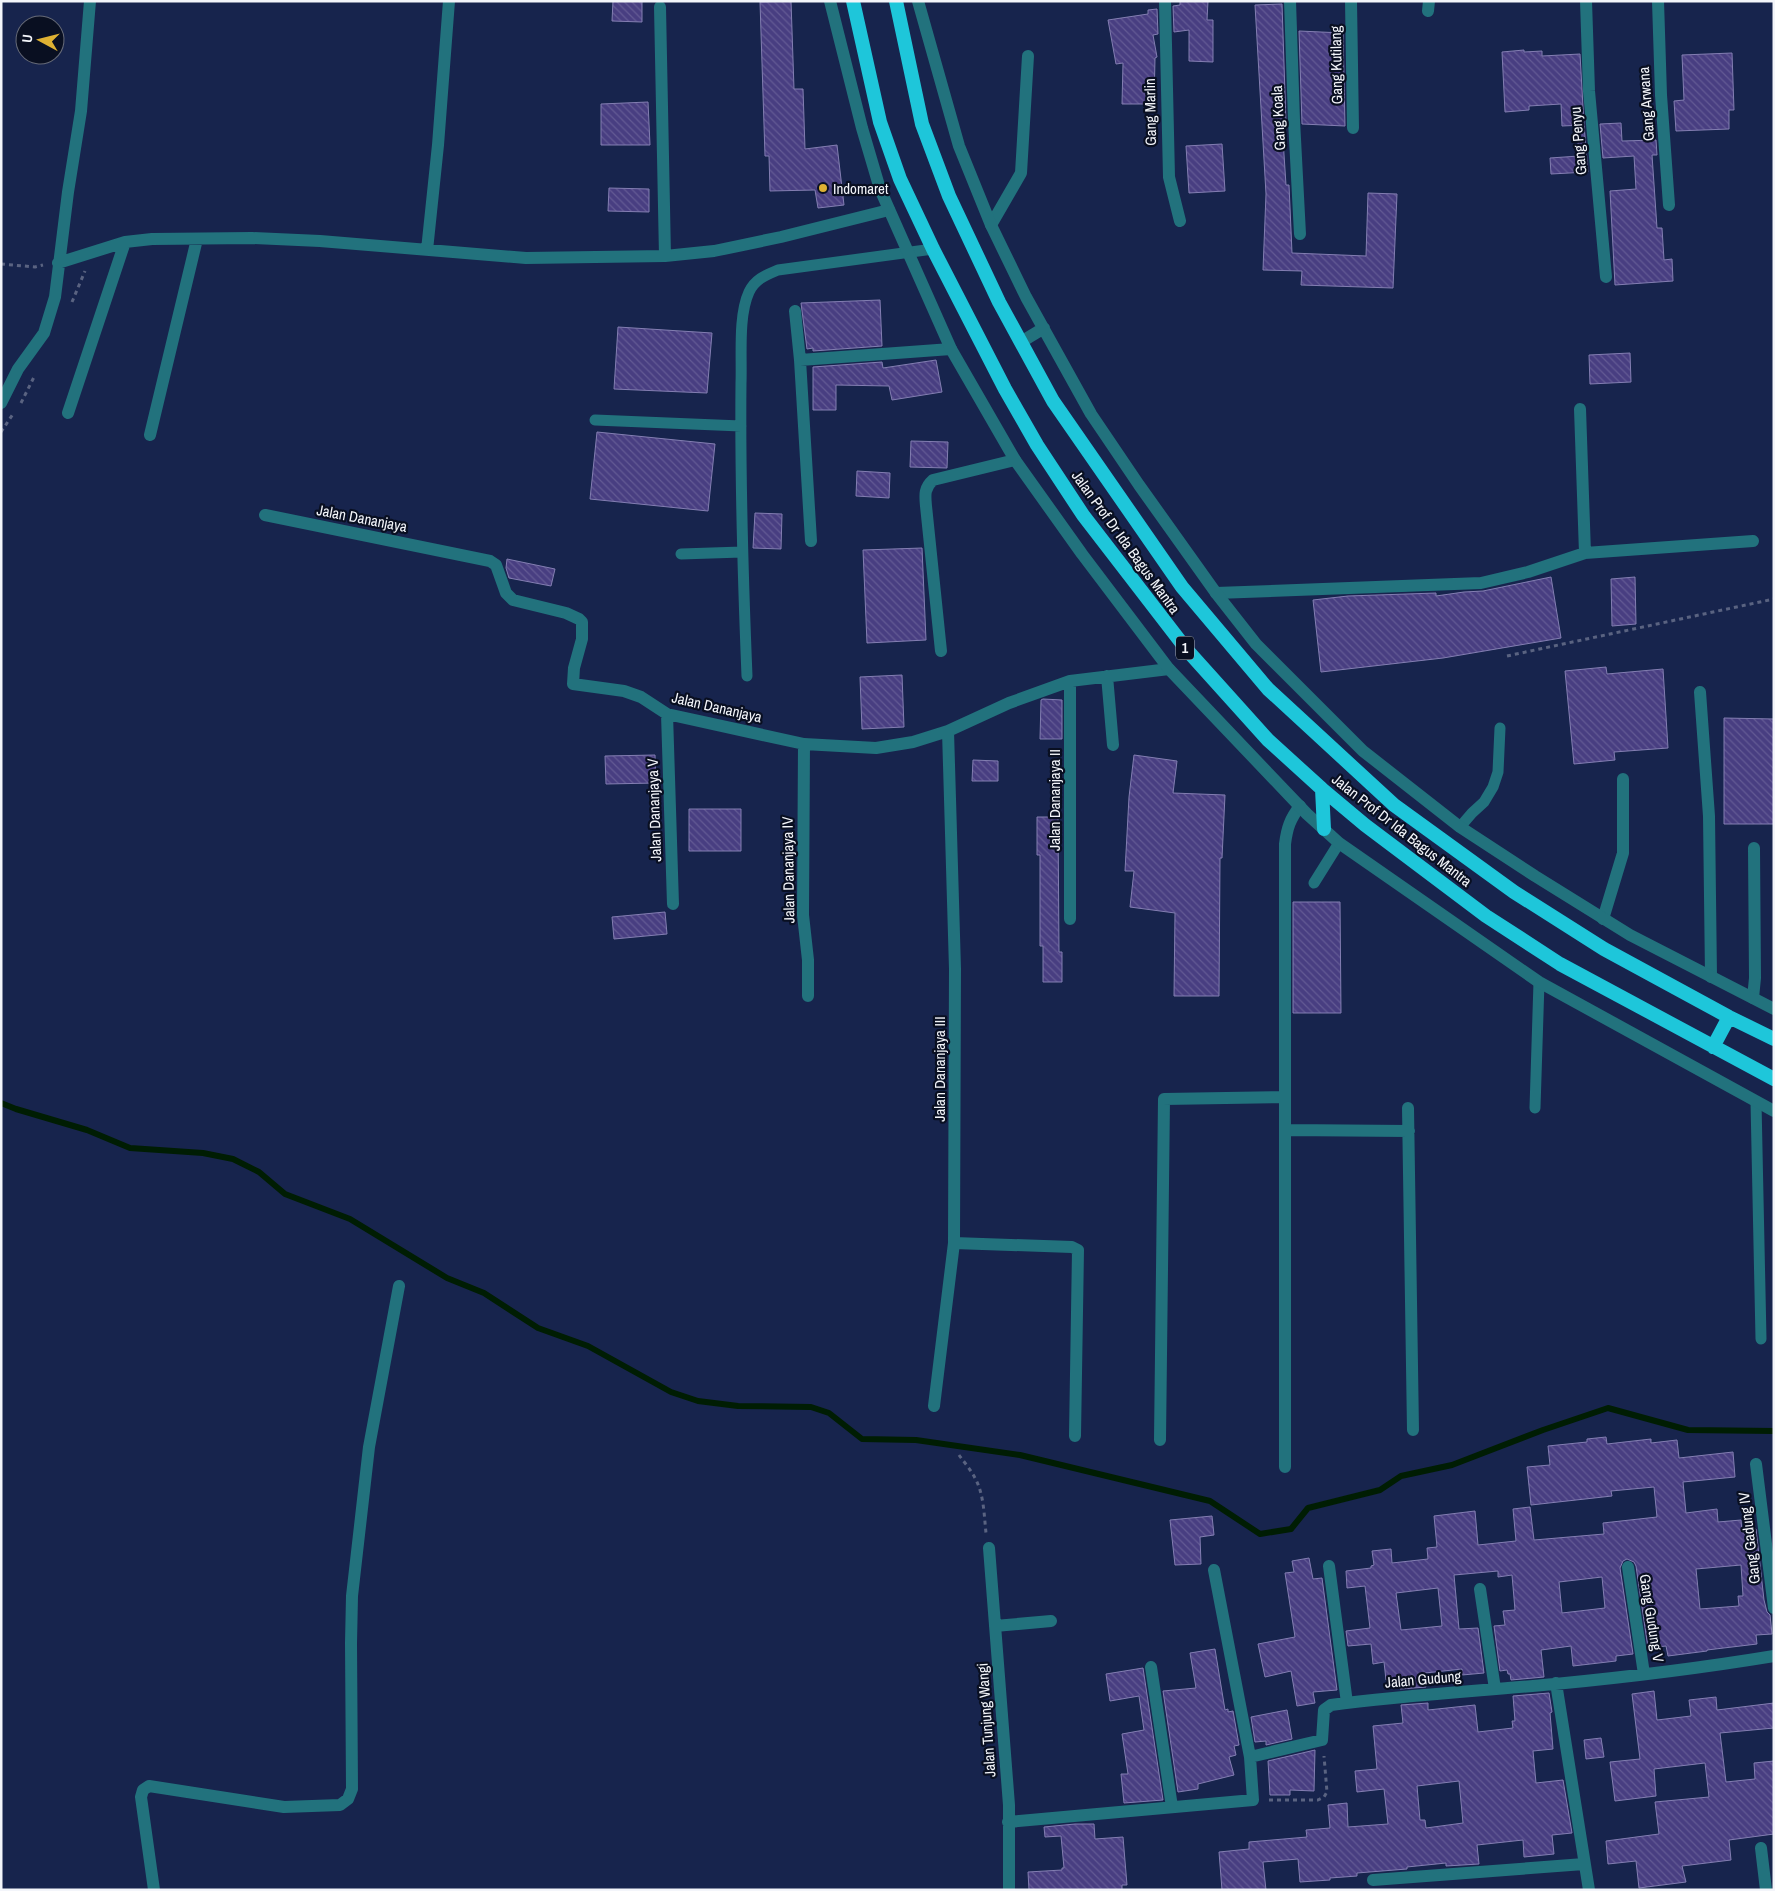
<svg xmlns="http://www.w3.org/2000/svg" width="1775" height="1891" font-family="'Archivo Narrow',sans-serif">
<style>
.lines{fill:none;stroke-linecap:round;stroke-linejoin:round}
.stream{stroke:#001d03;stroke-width:6}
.building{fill:url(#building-back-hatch);stroke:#837eb2;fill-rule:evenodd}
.path{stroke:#5a6381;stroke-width:3;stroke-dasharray:4 4;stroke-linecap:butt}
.service{stroke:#22727d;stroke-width:11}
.minor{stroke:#22727d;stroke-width:12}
.tertiary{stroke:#22727d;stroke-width:12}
.trunk{stroke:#1ec6da;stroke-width:14}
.poi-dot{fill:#deb133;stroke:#090f21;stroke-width:2}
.labels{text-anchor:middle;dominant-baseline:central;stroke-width:4.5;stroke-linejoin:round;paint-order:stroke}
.shield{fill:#090f21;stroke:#adb0b9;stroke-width:1}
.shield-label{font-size:14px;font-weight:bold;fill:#f3f5fa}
.street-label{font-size:15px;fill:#f3f5fa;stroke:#090f21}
.poi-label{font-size:15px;fill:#f3f5fa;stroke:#090f21;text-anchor:start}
</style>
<defs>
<pattern id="building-back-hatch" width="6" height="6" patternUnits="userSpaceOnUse" patternTransform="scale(1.25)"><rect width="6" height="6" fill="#483e81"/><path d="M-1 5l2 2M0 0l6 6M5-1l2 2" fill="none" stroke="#635a94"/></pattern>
</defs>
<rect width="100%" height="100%" fill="#17244d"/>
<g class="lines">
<path class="stream" d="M 1,1103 L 16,1109 L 87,1130 L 130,1148 L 203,1153 L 233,1159 L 259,1172 L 285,1194 L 350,1219 L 447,1278 L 484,1293 L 538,1328 L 588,1346 L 671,1392 L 698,1401 L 738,1406 L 811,1407 L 829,1413 L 862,1439 L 916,1440 L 1020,1455 L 1210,1501 L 1260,1534 L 1291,1529 L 1308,1508 L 1380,1490 L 1401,1476 L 1452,1465 L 1543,1430 L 1608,1408 L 1688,1430 L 1774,1431"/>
</g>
<path class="building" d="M 613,1 L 642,1 L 642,22 L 612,21 Z
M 791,1 L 794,89 L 803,89 L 805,149 L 837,145 L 844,205 L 818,208 L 815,190 L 770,191 L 769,156 L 765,156 L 760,2 Z
M 1180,1 L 1208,1 L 1207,20 L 1213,20 L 1213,62 L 1189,61 L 1189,30 L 1174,32 L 1173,6 L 1180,5 Z
M 1282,4 L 1286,124 L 1282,124 L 1286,185 L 1289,185 L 1292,253 L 1366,256 L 1368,193 L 1397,194 L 1393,288 L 1301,285 L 1302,271 L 1263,270 L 1266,194 L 1255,5 Z
M 1157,9 L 1158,34 L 1153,35 L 1157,57 L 1155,58 L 1154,104 L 1122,104 L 1123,63 L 1116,64 L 1108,20 L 1148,14 L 1148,10 Z
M 1299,31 L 1343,33 L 1345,126 L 1302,124 Z
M 1524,50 L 1524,52 L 1542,51 L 1542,56 L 1580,54 L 1584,125 L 1562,126 L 1561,104 L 1529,106 L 1529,110 L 1505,112 L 1502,52 Z
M 1732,53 L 1734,110 L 1729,110 L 1729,129 L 1676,131 L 1674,101 L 1684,100 L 1682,55 Z
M 648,102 L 650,145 L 601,145 L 601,104 Z
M 1621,123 L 1622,141 L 1656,140 L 1657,155 L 1652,155 L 1657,228 L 1662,228 L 1664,260 L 1672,259 L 1673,281 L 1615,285 L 1610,191 L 1636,189 L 1634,156 L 1603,158 L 1600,124 Z
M 1584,125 L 1588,172 L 1551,174 L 1550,158 L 1579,156 L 1577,126 Z
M 1222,144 L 1225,191 L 1189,193 L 1186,146 Z
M 609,188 L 649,189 L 649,212 L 608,211 Z
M 880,300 L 882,346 L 813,351 L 813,348 L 807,349 L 801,303 Z
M 618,327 L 712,333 L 707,393 L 614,389 Z
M 1630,353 L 1631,382 L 1590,384 L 1589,355 Z
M 936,360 L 942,392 L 892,400 L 889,386 L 836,385 L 836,410 L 813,410 L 813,367 L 882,362 L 883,368 Z
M 597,432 L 715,444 L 708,511 L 590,499 Z
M 911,441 L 948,442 L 947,468 L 910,467 Z
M 857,471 L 890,473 L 889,498 L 856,496 Z
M 755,513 L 782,514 L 781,549 L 753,548 Z
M 922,548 L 926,640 L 867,643 L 863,550 Z
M 507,559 L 555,569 L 551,586 L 509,578 L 506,568 Z
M 1551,577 L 1561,638 L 1443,658 L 1321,672 L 1313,600 L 1348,596 L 1436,593 L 1436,596 L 1464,592 L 1483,591 Z
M 1635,577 L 1636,624 L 1612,626 L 1611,579 Z
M 1606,667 L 1607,674 L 1663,669 L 1668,748 L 1614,752 L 1615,760 L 1574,764 L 1565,671 Z
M 902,675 L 904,727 L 862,729 L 860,677 Z
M 1043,699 L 1062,700 L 1062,739 L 1040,739 L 1041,700 Z
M 1724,718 L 1774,719 L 1774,824 L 1724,824 Z
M 655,755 L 656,783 L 606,784 L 605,756 Z
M 1134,755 L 1177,761 L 1173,793 L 1225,795 L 1222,858 L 1220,858 L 1219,996 L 1174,996 L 1175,913 L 1130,907 L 1134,871 L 1125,871 L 1129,797 Z
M 973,760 L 998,761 L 998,781 L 972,781 Z
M 689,809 L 741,809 L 741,851 L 689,851 Z
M 1037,817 L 1058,817 L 1059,952 L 1062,952 L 1062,982 L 1043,982 L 1043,946 L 1040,946 L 1040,855 L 1037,855 Z
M 1293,902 L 1340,902 L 1341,1013 L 1293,1013 Z
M 665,912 L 667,934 L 614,939 L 612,917 Z
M 1606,1437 L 1607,1444 L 1651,1439 L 1651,1443 L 1677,1440 L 1679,1458 L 1733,1452 L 1735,1477 L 1683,1482 L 1686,1513 L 1717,1509 L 1718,1522 L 1741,1520 L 1742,1531 L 1756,1529 L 1764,1600 L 1767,1612 L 1770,1615 L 1772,1634 L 1756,1635 L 1757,1644 L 1707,1650 L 1707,1651 L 1668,1656 L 1666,1646 L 1648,1648 L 1636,1566 L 1634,1562 L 1627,1559 L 1623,1561 L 1620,1568 L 1633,1654 L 1616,1656 L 1616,1661 L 1573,1666 L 1571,1646 L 1541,1650 L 1544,1677 L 1511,1680 L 1510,1674 L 1508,1674 L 1507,1670 L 1500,1671 L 1494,1626 L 1505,1625 L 1503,1611 L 1515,1610 L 1512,1575 L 1498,1577 L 1498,1571 L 1454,1575 L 1459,1629 L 1478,1628 L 1484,1673 L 1462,1675 L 1462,1669 L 1425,1673 L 1426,1687 L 1400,1689 L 1399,1678 L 1386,1680 L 1384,1662 L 1373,1664 L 1371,1644 L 1348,1646 L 1346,1631 L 1370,1628 L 1365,1586 L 1347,1588 L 1346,1571 L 1371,1568 L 1371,1566 L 1374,1565 L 1372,1551 L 1391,1549 L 1392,1563 L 1428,1559 L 1427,1548 L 1437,1547 L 1434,1516 L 1475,1511 L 1478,1545 L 1516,1541 L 1513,1509 L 1530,1507 L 1534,1540 L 1604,1534 L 1603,1523 L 1657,1517 L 1654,1487 L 1611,1491 L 1612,1496 L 1531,1505 L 1527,1467 L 1550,1465 L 1548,1446 L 1587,1442 L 1587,1439 ZM 1741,1565 L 1743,1596 L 1738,1596 L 1739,1606 L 1700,1609 L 1696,1569 ZM 1602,1577 L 1605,1608 L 1562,1613 L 1559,1582 ZM 1438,1588 L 1442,1626 L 1401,1630 L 1396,1593 Z
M 1212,1516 L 1214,1535 L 1200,1537 L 1201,1564 L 1175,1565 L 1170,1520 Z
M 1309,1558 L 1313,1579 L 1322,1578 L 1337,1690 L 1313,1692 L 1315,1703 L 1297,1706 L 1291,1671 L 1265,1677 L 1258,1644 L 1295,1637 L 1285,1573 L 1294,1572 L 1292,1561 Z
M 1215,1649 L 1225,1710 L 1228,1709 L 1228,1712 L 1233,1711 L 1239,1745 L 1234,1746 L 1236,1755 L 1229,1757 L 1234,1775 L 1198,1784 L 1198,1789 L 1178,1792 L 1163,1691 L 1196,1688 L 1190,1653 Z
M 1143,1668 L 1163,1800 L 1124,1803 L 1121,1774 L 1128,1774 L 1122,1734 L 1144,1730 L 1139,1696 L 1110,1701 L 1106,1674 Z
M 1654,1691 L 1657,1720 L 1691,1716 L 1689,1700 L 1716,1697 L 1717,1710 L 1774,1703 L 1774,1728 L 1720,1733 L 1726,1782 L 1755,1779 L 1754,1763 L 1774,1761 L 1774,1834 L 1729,1840 L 1731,1860 L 1682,1866 L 1686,1882 L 1639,1888 L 1636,1861 L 1608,1864 L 1606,1841 L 1659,1834 L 1655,1802 L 1709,1797 L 1705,1763 L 1654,1769 L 1656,1796 L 1615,1801 L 1610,1762 L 1640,1759 L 1632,1694 Z
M 1549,1693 L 1552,1712 L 1550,1713 L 1553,1749 L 1533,1751 L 1536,1783 L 1563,1780 L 1572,1833 L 1552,1835 L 1554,1854 L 1524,1857 L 1523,1840 L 1477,1845 L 1479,1864 L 1446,1866 L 1446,1863 L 1407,1867 L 1407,1869 L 1357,1873 L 1357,1876 L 1330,1878 L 1330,1880 L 1300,1882 L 1298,1859 L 1263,1862 L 1266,1890 L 1222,1890 L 1219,1852 L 1249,1849 L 1249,1842 L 1307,1837 L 1306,1830 L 1330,1828 L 1328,1805 L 1347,1803 L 1348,1827 L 1388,1824 L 1384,1789 L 1357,1792 L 1355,1771 L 1377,1769 L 1373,1726 L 1403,1723 L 1401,1705 L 1428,1703 L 1428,1710 L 1475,1705 L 1478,1732 L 1513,1728 L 1512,1721 L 1515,1721 L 1513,1696 ZM 1459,1781 L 1463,1823 L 1426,1828 L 1425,1820 L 1420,1820 L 1417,1786 Z
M 1287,1710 L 1292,1739 L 1266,1745 L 1266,1741 L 1255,1742 L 1251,1717 Z
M 1601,1738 L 1604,1757 L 1586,1759 L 1584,1740 Z
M 1315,1750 L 1314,1791 L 1290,1790 L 1290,1795 L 1270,1795 L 1268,1761 Z
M 1075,1824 L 1094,1824 L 1095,1839 L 1123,1837 L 1127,1885 L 1122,1885 L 1122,1890 L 1029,1890 L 1028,1872 L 1062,1870 L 1062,1868 L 1064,1868 L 1061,1836 L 1045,1837 L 1044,1827 Z"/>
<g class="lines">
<path class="path" d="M 1,264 L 35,267 L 43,265
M 72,302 L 85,271
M 21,403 L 35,375
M 1,432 L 13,414
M 1507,656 L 1774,599
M 959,1455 C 964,1462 971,1470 975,1478 C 984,1494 984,1515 986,1533
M 1269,1800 L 1318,1800 L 1324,1797 L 1327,1792 L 1324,1756"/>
<path class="service" d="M 595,420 L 741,426
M 681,554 L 742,552
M 747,676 C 743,578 740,481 741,383 C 742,356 738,316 749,292 C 755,279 766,275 778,270 L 933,249
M 1460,827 L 1472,813 L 1484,802 L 1493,787 L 1498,772 L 1500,728
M 1314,883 L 1339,843
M 1756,1102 L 1761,1339
M 1535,1108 L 1539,982"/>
<path class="minor" d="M 1165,1 L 1169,177 L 1180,221
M 1290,1 L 1294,120 L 1300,234
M 1351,1 L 1353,128
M 1586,1 L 1589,91 L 1606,277
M 1658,1 L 1661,95 L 1669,205
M 1428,11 L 1429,1
M 991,225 L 1021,173 L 1028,56
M 427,250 L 438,145 L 449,1
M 665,256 L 714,251 L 781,237 L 889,210
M 58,263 L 125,242 L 152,239 L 252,238 L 320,241 L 526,258 L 665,256 L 660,7
M 795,311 L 800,360 L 811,541
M 800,360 L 951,349
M 1,403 L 18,369 L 44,333 L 55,297 L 68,192 L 81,111 L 90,1
M 1580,409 L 1585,553
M 68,413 L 125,242
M 150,435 L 197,239
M 265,515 L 490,561 L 496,565 L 506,593 L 513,600 L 566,613 L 579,619 L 582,622 L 582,639 L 574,668 L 573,684 L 624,691 L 641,697 L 667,714 L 804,744 L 876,748 L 913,742 L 948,731 L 1009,703 L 1070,681 L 1169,669
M 1216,593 L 1481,583 L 1528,572 L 1585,553 L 1753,541
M 941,651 L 926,506 C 925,495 924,488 933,480 L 1015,460
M 1107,676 L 1113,745
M 1700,692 L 1709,816 L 1711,977
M 667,714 L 673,904
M 804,744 L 803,915 L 808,960 L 808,996
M 1070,919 L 1070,681
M 1603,919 L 1623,853 L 1623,779
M 1753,998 L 1755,978 L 1754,848
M 1408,1108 L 1413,1430
M 1285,1130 L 1409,1131
M 954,1243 L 1072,1247 L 1078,1250 L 1075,1436
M 934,1406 L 954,1243 L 955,969 L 948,731
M 1160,1440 L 1164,1099 L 1285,1097
M 1756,1464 L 1774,1608
M 1285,1467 L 1285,844 C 1287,828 1290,819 1300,806
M 989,1548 L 1009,1805 L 1009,1890
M 1329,1566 L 1347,1703
M 1628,1567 L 1644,1674
M 1480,1589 L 1495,1689
M 995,1626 L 1051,1621
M 1151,1667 L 1172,1807
M 1556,1683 L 1589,1890
M 1250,1757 L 1322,1740 L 1324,1710 L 1331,1705 C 1405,1695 1480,1691 1555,1684 C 1628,1677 1701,1668 1774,1656
M 1008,1822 L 1253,1800 L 1250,1757 L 1214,1570
M 1761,1848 L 1766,1890
M 1373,1880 L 1584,1864
M 154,1890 L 141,1797 L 143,1790 L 149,1786 L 284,1807 L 340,1805 L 348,1799 L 352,1789 L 351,1643 L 352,1596 L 369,1447 L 399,1286"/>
<path class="tertiary" d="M 830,1 L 862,128 L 880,189 L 951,349 L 1015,460 L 1082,554 L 1169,669 L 1307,814 L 1339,843 L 1539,982 L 1774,1111
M 918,1 L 959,146 L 991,225 L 1026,297 L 1091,414 L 1139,485 L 1216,593 L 1256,644 L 1363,751 L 1460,827 L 1535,876 L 1630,935 L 1774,1009
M 1021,342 L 1044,328"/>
<path class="trunk" d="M 853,1 L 880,122 L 900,179 L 933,249 L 1005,389 L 1037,445 L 1083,515 L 1187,650 L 1268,740 L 1322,789 L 1365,825 L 1486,916 L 1560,964 L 1774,1079
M 896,1 L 922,124 L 949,196 L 999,302 L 1053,401 L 1182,587 L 1268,689 L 1394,805 L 1514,892 L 1604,949 L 1729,1017 L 1774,1039
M 1322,789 L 1324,829
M 1713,1047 L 1729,1017"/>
</g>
<circle class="poi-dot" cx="823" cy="188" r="5"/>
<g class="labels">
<rect class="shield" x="1176" y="636.5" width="18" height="23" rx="4"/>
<g class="shield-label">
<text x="1185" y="648">1</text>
</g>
<g class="street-label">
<text transform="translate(1336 65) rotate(-91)">Gang Kutilang</text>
<text transform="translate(1646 104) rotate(-94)">Gang Arwana</text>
<text transform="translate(1150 112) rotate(-91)">Gang Marlin</text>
<text transform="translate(1278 118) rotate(-93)">Gang Koala</text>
<text transform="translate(1578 141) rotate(-95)">Gang Penyu</text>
<text transform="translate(362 518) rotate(11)">Jalan Dananjaya</text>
<text transform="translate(1126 542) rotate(54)">Jalan Prof Dr Ida Bagus Mantra</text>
<text transform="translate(717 707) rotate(13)">Jalan Dananjaya</text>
<text transform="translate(1054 800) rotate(-90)">Jalan Dananjaya II</text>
<text transform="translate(654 810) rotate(-92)">Jalan Dananjaya V</text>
<text transform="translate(1402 830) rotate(38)">Jalan Prof Dr Ida Bagus Mantra</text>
<text transform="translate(788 870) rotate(-91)">Jalan Dananjaya IV</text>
<text transform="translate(939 1069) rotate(-90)">Jalan Dananjaya III</text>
<text transform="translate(1749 1538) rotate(-97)">Gang Gadung IV</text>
<text transform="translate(1652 1618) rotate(81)">Gang Gudung V</text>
<text transform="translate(1423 1679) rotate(-5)">Jalan Gudung</text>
<text transform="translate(986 1720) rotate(-94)">Jalan Tunjung Wangi</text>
</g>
<g class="poi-label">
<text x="833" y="188">Indomaret</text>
</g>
</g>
<rect width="1775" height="1891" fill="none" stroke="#f3f5fa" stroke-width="5"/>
<g transform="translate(40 40) rotate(277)"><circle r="24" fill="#090f21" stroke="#676b78"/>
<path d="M0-4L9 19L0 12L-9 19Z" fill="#deb133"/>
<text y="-8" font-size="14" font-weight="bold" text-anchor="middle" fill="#f3f5fa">U</text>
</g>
</svg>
